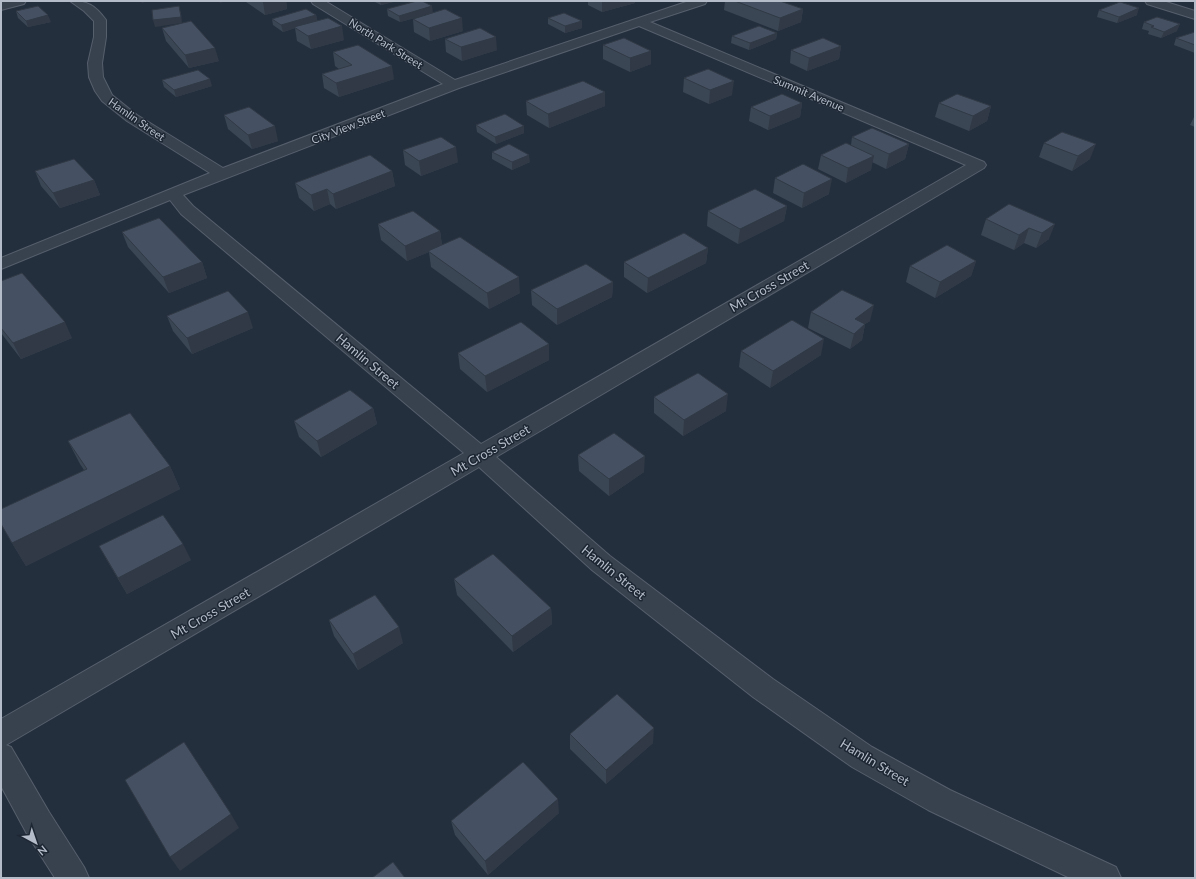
<svg xmlns="http://www.w3.org/2000/svg" width="1196" height="879" font-family="Lato,sans-serif">
<style>
.lines{fill:none;stroke-linecap:round;stroke-linejoin:round}
.street-casing{stroke:#565f6c;stroke-width:2}
.street{fill:#38414e;fill-rule:evenodd}
.wall{fill:#3b4654}
.shaded-wall{fill:#303945}
.building{fill:#455162;stroke:#303945}
.labels{text-anchor:middle;dominant-baseline:central;stroke-width:3;stroke-linejoin:round;paint-order:stroke}
.far-street-label{font-size:11px;fill:#b4bcc9;stroke:#1d2633}
.street-label{font-size:13px;fill:#b4bcc9;stroke:#1d2633}
</style>
<rect width="100%" height="100%" fill="#242f3e"/>
<g class="lines">
<g class="street-casing">
<path id="street" d="M 6,1 L 26,1 L 24,4 L 1,10 L 1,2 Z
M 70,1 C 88,1 95,5 106,20 L 106,37 L 102,63 L 103,77 L 112,95 L 137,115 L 223,168 L 443,84 L 313,4 L 311,1 L 325,1 L 455,80 L 689,1 L 707,1 L 705,4 L 650,22 L 984,162 L 986,165 L 984,168 L 496,457 L 610,556 L 773,679 L 872,747 L 950,790 L 1116,867 L 1121,878 L 1070,878 L 928,810 L 852,767 L 753,697 L 592,570 L 479,467 L 6,745 L 11,747 L 49,812 L 84,867 L 89,878 L 55,878 L 27,834 L 1,786 L 1,719 L 464,453 L 181,214 L 170,200 L 1,269 L 1,258 L 210,173 L 127,121 L 102,101 L 95,91 L 89,77 L 88,63 L 94,37 L 94,21 L 84,11 ZM 639,26 L 966,165 L 481,444 L 193,206 L 183,195 L 459,88 Z
M 1145,1 L 1163,1 L 1195,11 L 1195,19 L 1147,4 Z"/>
</g>
<use href="#street" class="street"/>
</g>
<path class="wall" d="M 245,1 L 286,1 L 287,9 L 265,15 L 246,2 Z
M 373,1 L 397,1 L 381,5 Z
M 588,1 L 635,1 L 635,3 L 602,12 L 588,5 Z
M 725,1 L 780,1 L 803,9 L 801,22 L 778,31 L 724,10 Z
M 387,9 L 433,13 L 400,22 L 388,16 Z
M 1099,10 L 1137,15 L 1117,23 L 1097,17 Z
M 16,11 L 51,22 L 28,27 L 18,18 Z
M 316,15 L 317,21 L 344,40 L 311,49 L 297,41 L 295,28 L 283,32 L 273,25 L 272,19 Z
M 548,18 L 582,21 L 582,28 L 565,33 L 548,24 Z
M 413,19 L 463,31 L 430,41 L 414,32 Z
M 1144,22 L 1177,31 L 1161,38 L 1148,34 L 1149,31 L 1142,29 Z
M 162,28 L 219,61 L 189,68 L 166,41 Z
M 1195,32 L 1195,53 L 1174,45 L 1176,38 Z
M 777,33 L 776,39 L 749,50 L 731,43 L 732,36 Z
M 445,39 L 497,50 L 462,61 L 446,52 Z
M 603,45 L 651,51 L 651,64 L 630,72 L 603,59 Z
M 841,46 L 839,59 L 807,71 L 790,63 L 791,50 Z
M 333,52 L 394,79 L 339,97 L 324,88 L 322,74 L 339,69 L 335,66 Z
M 684,78 L 732,95 L 709,104 L 683,92 Z
M 162,80 L 212,86 L 176,97 L 164,87 Z
M 605,92 L 605,106 L 549,128 L 527,115 L 526,101 Z
M 802,103 L 800,117 L 768,130 L 749,121 L 751,107 Z
M 939,103 L 991,106 L 987,121 L 969,131 L 935,117 Z
M 224,115 L 278,141 L 252,149 L 228,129 Z
M 1195,115 L 1195,127 L 1190,125 Z
M 476,125 L 524,133 L 496,144 L 477,132 Z
M 852,137 L 909,144 L 905,159 L 886,169 L 872,162 L 871,170 L 846,183 L 818,169 L 821,155 L 851,145 Z
M 1044,143 L 1090,159 L 1072,171 L 1039,157 Z
M 403,150 L 458,162 L 421,176 L 405,165 Z
M 492,152 L 530,162 L 512,170 L 492,159 Z
M 35,171 L 94,180 L 100,195 L 60,208 L 41,186 Z
M 392,171 L 395,186 L 336,209 L 330,204 L 314,211 L 299,198 L 295,183 Z
M 775,178 L 829,194 L 802,208 L 773,193 Z
M 1009,204 L 1049,239 L 1036,248 L 1024,243 L 1014,250 L 981,235 L 986,219 Z
M 787,206 L 784,221 L 738,244 L 707,226 L 708,211 Z
M 378,224 L 440,231 L 442,245 L 520,293 L 489,309 L 431,267 L 429,252 L 407,261 L 381,240 Z
M 122,232 L 202,262 L 207,278 L 169,293 L 128,247 Z
M 708,248 L 706,263 L 647,293 L 624,277 L 624,262 Z
M 976,261 L 971,276 L 935,298 L 906,282 L 910,266 Z
M 1,281 L 72,338 L 21,359 L 1,333 Z
M 613,282 L 612,297 L 557,325 L 532,305 L 531,290 Z
M 811,312 L 870,321 L 865,324 L 862,340 L 850,349 L 808,328 Z
M 167,316 L 253,328 L 192,354 L 173,331 Z
M 549,344 L 549,360 L 487,392 L 460,369 L 458,353 Z
M 741,351 L 821,355 L 770,388 L 739,367 Z
M 654,397 L 726,411 L 683,436 L 654,413 Z
M 373,408 L 377,424 L 321,457 L 299,437 L 294,421 Z
M 68,441 L 170,466 L 180,489 L 26,566 L 12,543 L 84,470 L 80,464 Z
M 578,455 L 644,472 L 609,496 L 579,471 Z
M 99,546 L 191,560 L 127,594 L 108,562 Z
M 454,579 L 551,608 L 552,624 L 513,652 L 457,595 Z
M 329,620 L 403,643 L 358,670 L 334,636 Z
M 570,734 L 653,743 L 606,784 L 570,749 Z
M 559,813 L 488,875 L 455,835 L 451,821 Z"/>
<path class="shaded-wall" d="M 141,1 L 149,1 L 142,3 Z
M 219,1 L 227,1 L 220,3 Z
M 267,1 L 286,1 L 287,9 L 265,15 L 263,2 Z
M 380,1 L 397,1 L 381,5 Z
M 602,1 L 635,1 L 635,3 L 602,12 Z
M 179,6 L 181,13 L 182,23 L 155,27 L 153,20 Z
M 432,6 L 433,13 L 400,22 L 399,16 Z
M 1139,8 L 1137,15 L 1117,23 L 1119,17 Z
M 803,9 L 801,22 L 778,31 L 780,18 Z
M 48,15 L 51,22 L 28,27 L 26,21 Z
M 316,15 L 318,22 L 294,27 L 295,28 L 283,32 L 281,25 Z
M 462,18 L 463,31 L 430,41 L 429,28 Z
M 582,21 L 582,28 L 565,33 L 565,26 Z
M 1180,24 L 1177,31 L 1161,38 L 1164,32 Z
M 342,26 L 344,40 L 311,49 L 308,36 Z
M 777,33 L 776,39 L 749,50 L 750,43 Z
M 496,37 L 497,50 L 462,61 L 461,47 Z
M 841,46 L 839,59 L 807,71 L 809,58 Z
M 215,48 L 219,61 L 189,68 L 185,55 Z
M 651,51 L 651,64 L 630,72 L 630,58 Z
M 392,66 L 394,79 L 339,97 L 336,83 Z
M 210,79 L 212,86 L 176,97 L 174,90 Z
M 734,81 L 732,95 L 709,104 L 710,90 Z
M 605,92 L 605,106 L 549,128 L 548,114 Z
M 802,103 L 800,117 L 768,130 L 770,116 Z
M 991,106 L 987,121 L 969,131 L 973,116 Z
M 275,126 L 278,141 L 252,149 L 248,135 Z
M 524,126 L 524,133 L 496,144 L 495,137 Z
M 909,144 L 905,159 L 886,169 L 889,154 Z
M 1096,144 L 1090,159 L 1072,171 L 1078,156 Z
M 456,147 L 458,162 L 421,176 L 419,161 Z
M 529,155 L 530,162 L 512,170 L 512,162 Z
M 874,156 L 871,170 L 846,183 L 848,168 Z
M 392,171 L 395,186 L 336,209 L 333,194 Z
M 832,179 L 829,194 L 802,208 L 804,193 Z
M 94,180 L 100,195 L 60,208 L 53,193 Z
M 327,189 L 330,204 L 314,211 L 311,195 Z
M 787,206 L 784,221 L 738,244 L 740,229 Z
M 1055,224 L 1049,239 L 1036,248 L 1042,233 Z
M 1029,228 L 1024,243 L 1014,250 L 1019,235 Z
M 440,231 L 442,246 L 428,251 L 429,252 L 407,261 L 405,246 Z
M 708,248 L 706,263 L 647,293 L 648,278 Z
M 976,261 L 971,276 L 935,298 L 940,282 Z
M 202,262 L 207,278 L 169,293 L 163,277 Z
M 519,277 L 520,293 L 489,309 L 487,293 Z
M 613,282 L 612,297 L 557,325 L 557,309 Z
M 874,305 L 870,321 L 865,324 L 862,340 L 850,349 L 854,334 L 855,319 Z
M 248,312 L 253,328 L 192,354 L 187,338 Z
M 65,322 L 72,338 L 21,359 L 13,343 Z
M 824,339 L 821,355 L 770,388 L 773,371 Z
M 549,344 L 549,360 L 487,392 L 485,376 Z
M 728,394 L 726,411 L 683,436 L 684,420 Z
M 373,408 L 377,424 L 321,457 L 317,441 Z
M 645,456 L 644,472 L 609,496 L 609,479 Z
M 170,466 L 180,489 L 26,566 L 12,543 Z
M 183,544 L 191,560 L 127,594 L 118,578 Z
M 551,608 L 552,624 L 513,652 L 512,636 Z
M 399,627 L 403,643 L 358,670 L 353,654 Z
M 654,728 L 653,743 L 606,784 L 606,770 Z
M 558,799 L 559,813 L 488,875 L 485,861 Z
M 231,814 L 239,828 L 180,871 L 170,857 Z"/>
<path class="building" d="M 417,1 L 422,1 L 432,6 L 399,16 L 387,9 Z
M 735,1 L 780,1 L 803,9 L 780,18 Z
M 1120,2 L 1139,8 L 1119,17 L 1099,10 Z
M 38,6 L 48,15 L 26,21 L 16,11 Z
M 179,6 L 181,17 L 153,20 L 152,10 Z
M 306,9 L 316,15 L 281,25 L 272,19 Z
M 445,9 L 462,18 L 429,28 L 413,19 Z
M 564,13 L 582,21 L 565,26 L 548,18 Z
M 1157,17 L 1180,24 L 1164,32 L 1151,27 L 1154,26 L 1144,22 Z
M 328,18 L 342,26 L 308,36 L 294,27 Z
M 191,21 L 215,48 L 185,55 L 162,28 Z
M 759,26 L 777,33 L 750,43 L 732,36 Z
M 480,28 L 496,37 L 461,47 L 445,39 Z
M 1195,32 L 1195,45 L 1176,38 Z
M 624,38 L 651,51 L 630,58 L 603,45 Z
M 823,38 L 841,46 L 809,58 L 791,50 Z
M 358,45 L 392,66 L 336,83 L 322,74 L 352,65 L 333,52 Z
M 708,69 L 734,81 L 710,90 L 684,78 Z
M 198,70 L 210,79 L 174,90 L 162,80 Z
M 583,81 L 605,92 L 548,114 L 526,101 Z
M 782,94 L 802,103 L 770,116 L 751,107 Z
M 957,94 L 991,106 L 973,116 L 939,103 Z
M 249,107 L 275,126 L 248,135 L 224,115 Z
M 505,114 L 524,126 L 495,137 L 476,125 Z
M 872,128 L 909,144 L 889,154 L 852,137 Z
M 1062,132 L 1096,144 L 1078,156 L 1044,143 Z
M 441,137 L 456,147 L 419,161 L 403,150 Z
M 846,143 L 874,156 L 848,168 L 821,155 Z
M 509,144 L 529,155 L 512,162 L 492,152 Z
M 370,155 L 392,171 L 333,194 L 327,189 L 311,195 L 295,183 Z
M 74,159 L 94,180 L 53,193 L 35,171 Z
M 803,164 L 832,179 L 804,193 L 775,178 Z
M 755,189 L 787,206 L 740,229 L 708,211 Z
M 1009,204 L 1055,224 L 1042,233 L 1029,228 L 1019,235 L 986,219 Z
M 413,211 L 440,231 L 405,246 L 378,224 Z
M 159,218 L 202,262 L 163,277 L 122,232 Z
M 684,233 L 708,248 L 648,278 L 624,262 Z
M 460,237 L 519,277 L 487,293 L 428,251 Z
M 947,245 L 976,261 L 940,282 L 910,266 Z
M 586,264 L 613,282 L 557,309 L 531,290 Z
M 22,273 L 65,322 L 13,343 L 1,328 L 1,281 Z
M 842,290 L 874,305 L 855,319 L 865,324 L 854,334 L 811,312 Z
M 228,291 L 248,312 L 187,338 L 167,316 Z
M 792,320 L 824,339 L 773,371 L 741,351 Z
M 521,322 L 549,344 L 485,376 L 458,353 Z
M 698,373 L 728,394 L 684,420 L 654,397 Z
M 350,390 L 373,408 L 317,441 L 294,421 Z
M 130,413 L 170,466 L 12,543 L 1,524 L 1,509 L 87,469 L 68,441 Z
M 614,433 L 645,456 L 609,479 L 578,455 Z
M 163,515 L 183,544 L 118,578 L 99,546 Z
M 493,554 L 551,608 L 512,636 L 454,579 Z
M 375,595 L 399,627 L 353,654 L 329,620 Z
M 617,694 L 654,728 L 606,770 L 570,734 Z
M 184,742 L 231,814 L 170,857 L 125,780 Z
M 523,762 L 558,799 L 485,861 L 451,821 Z
M 393,862 L 405,878 L 372,878 Z"/>
<g class="labels">
<g class="far-street-label">
<text transform="translate(386 43) rotate(32)">North Park Street</text>
<text transform="translate(809 93) rotate(23)">Summit Avenue</text>
<text transform="translate(137 119) rotate(35)">Hamlin Street</text>
<text transform="translate(348 126) rotate(-21)">City View Street</text>
</g>
<g class="street-label">
<text transform="translate(769 286) rotate(-30)">Mt Cross Street</text>
<text transform="translate(368 361) rotate(40)">Hamlin Street</text>
<text transform="translate(490 450) rotate(-30)">Mt Cross Street</text>
<text transform="translate(614 572) rotate(39)">Hamlin Street</text>
<text transform="translate(210 613) rotate(-30)">Mt Cross Street</text>
<text transform="translate(875 762) rotate(31)">Hamlin Street</text>
</g>
</g>
<rect width="1196" height="879" fill="none" stroke="#b4bcc9" stroke-width="4"/>
<g transform="translate(36 843) rotate(140)" stroke="#1d2633" stroke-width="3" paint-order="stroke">
<path d="M0-3L7 15L0 10L-7 15Z" fill="#b4bcc9"/>
<text y="-6" font-size="11" font-weight="bold" text-anchor="middle" fill="#b4bcc9">N</text>
</g>
</svg>
